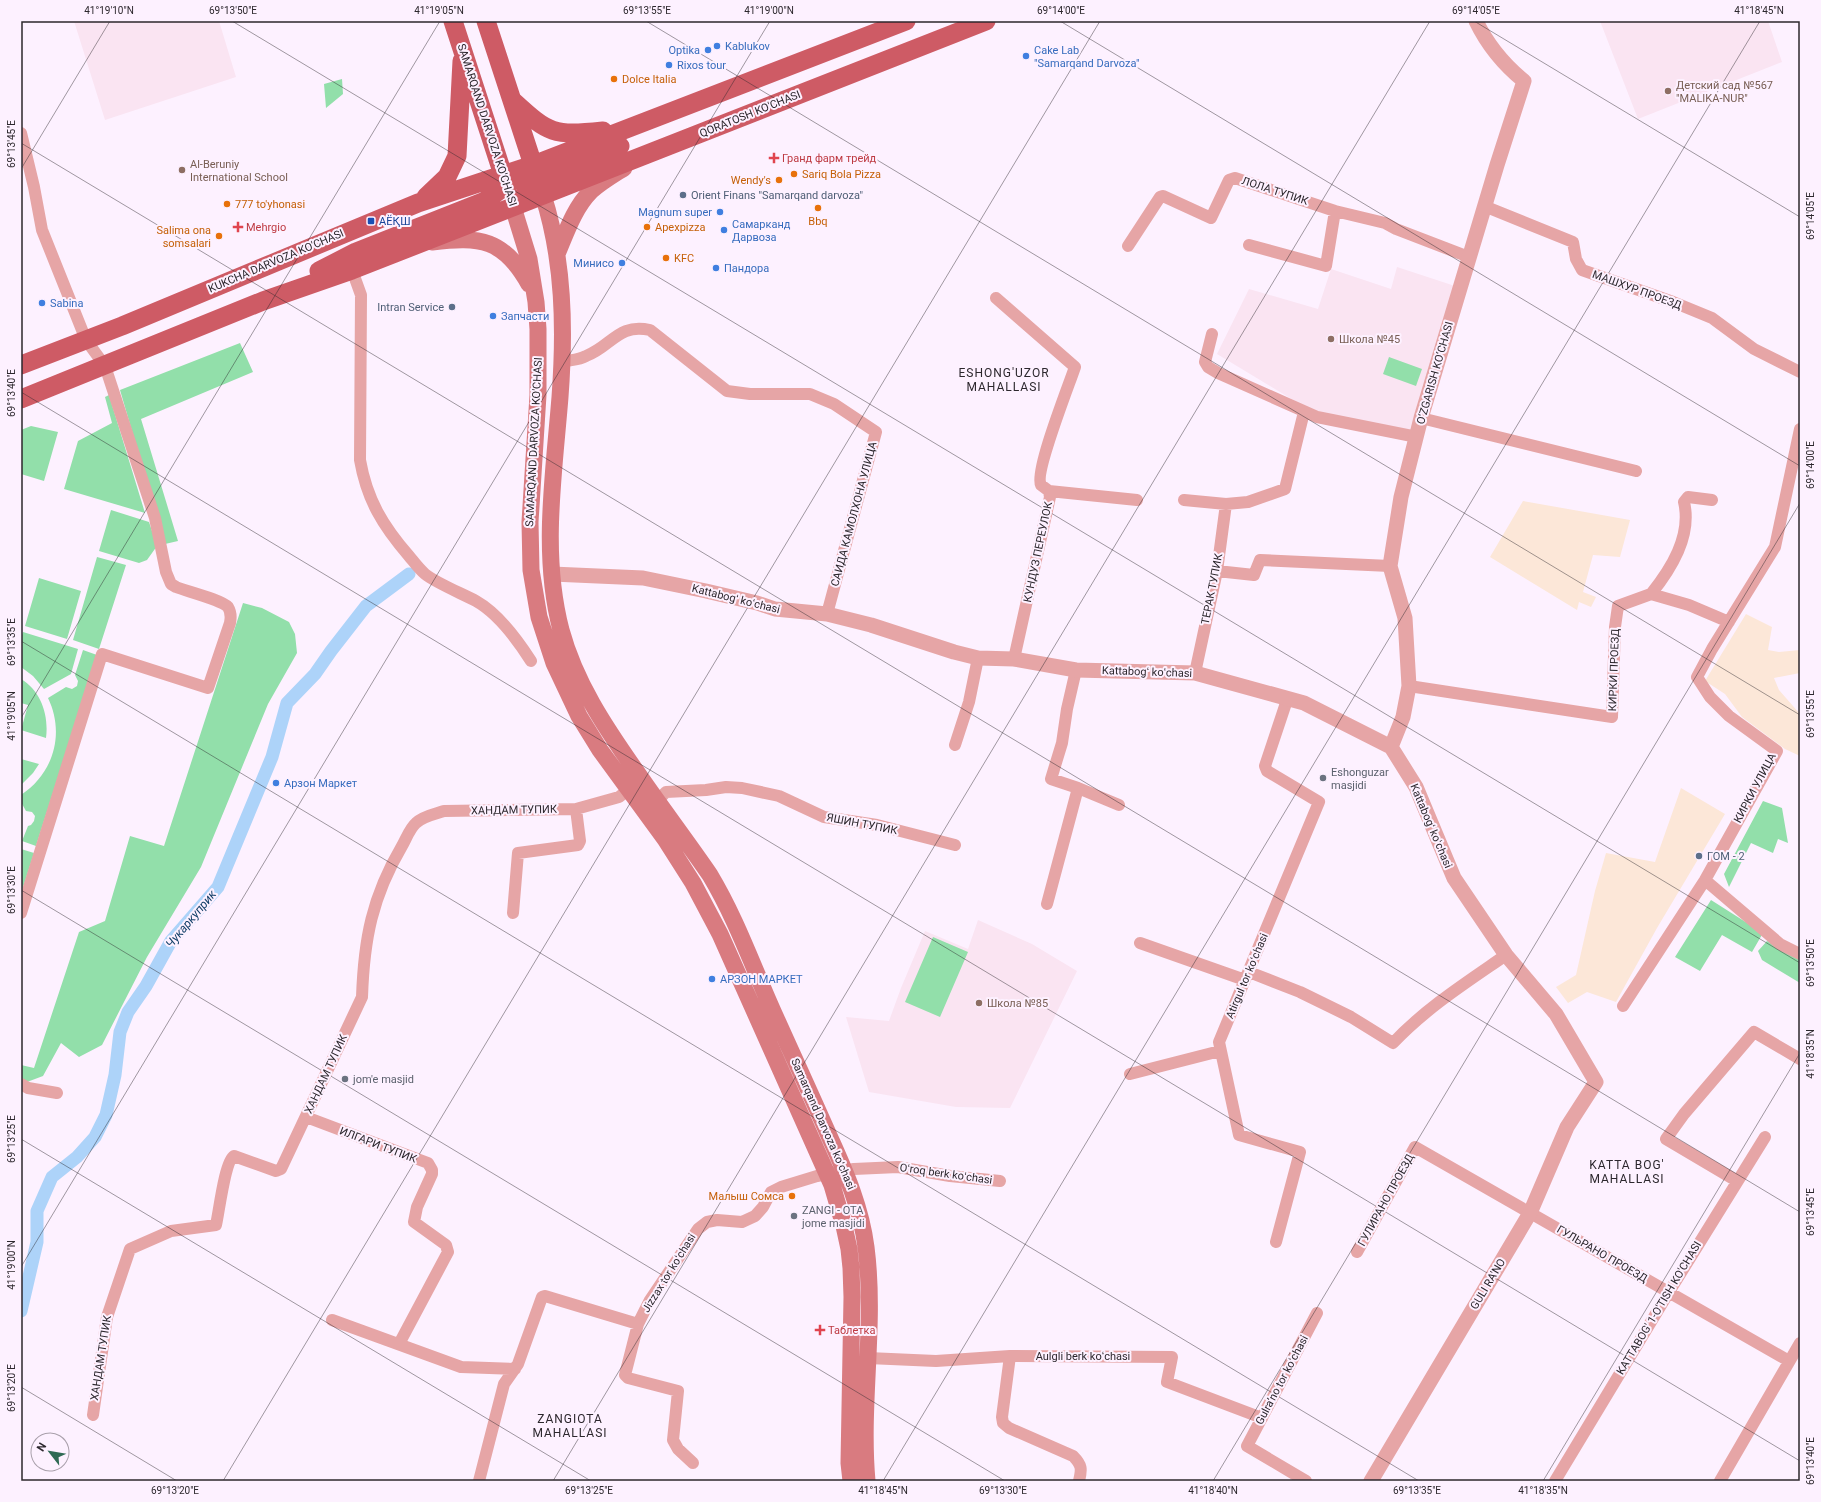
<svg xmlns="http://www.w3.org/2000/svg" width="1821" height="1502" font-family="Roboto,sans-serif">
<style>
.industrial{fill:#fce7d8}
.education{fill:#fae4f2}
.green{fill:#92dfaa}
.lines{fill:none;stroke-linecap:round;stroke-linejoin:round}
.canal{stroke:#add3f9;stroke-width:13}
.minor{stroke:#e6a5a6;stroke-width:12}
.tertiary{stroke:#e6a5a6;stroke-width:15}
.secondary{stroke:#d97b80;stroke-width:17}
.primary{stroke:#ce5b65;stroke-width:19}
.ticks{fill:none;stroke:#2c272d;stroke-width:1;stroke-opacity:0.45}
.shop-dot{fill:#3f7fe0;stroke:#fdf1ff;stroke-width:1.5}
.food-dot{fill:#e8710a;stroke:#fdf1ff;stroke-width:1.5}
.education-dot{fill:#8d6e63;stroke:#fdf1ff;stroke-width:1.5}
.health-dot{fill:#e0444e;stroke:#fdf1ff;stroke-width:1.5}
.service-dot{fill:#5c6f8a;stroke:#fdf1ff;stroke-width:1.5}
.transit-dot{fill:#1a4fb4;stroke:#fdf1ff;stroke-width:1.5}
.worship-dot{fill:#6b7280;stroke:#fdf1ff;stroke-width:1.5}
.labels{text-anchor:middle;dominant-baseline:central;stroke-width:4;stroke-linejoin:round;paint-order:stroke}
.shop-label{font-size:11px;fill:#366cbe;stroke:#fdf1ff;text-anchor:start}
.food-label{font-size:11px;fill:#c56008;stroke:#fdf1ff;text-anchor:start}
.education-label{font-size:11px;fill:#785e54;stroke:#fdf1ff;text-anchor:start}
.street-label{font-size:11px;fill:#2c272d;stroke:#fdf1ff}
.health-label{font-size:11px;fill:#be3a42;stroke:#fdf1ff;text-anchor:start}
.service-label{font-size:11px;fill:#4e5e75;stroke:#fdf1ff;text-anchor:start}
.transit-label{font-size:11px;fill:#164399;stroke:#fdf1ff;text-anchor:start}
.worship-label{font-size:11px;fill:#5b616d;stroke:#fdf1ff;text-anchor:start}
.neighbourhood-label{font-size:12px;letter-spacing:1px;fill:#2c272d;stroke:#fdf1ff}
.water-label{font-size:12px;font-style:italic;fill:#103e67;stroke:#fdf1ff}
.neatline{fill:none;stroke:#2c272d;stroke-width:1.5}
.ticks-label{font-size:10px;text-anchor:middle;fill:#2c272d}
</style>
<rect width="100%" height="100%" fill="#fdf1ff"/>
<path class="industrial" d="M 1523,501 L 1630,520 L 1620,557 L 1593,555 L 1583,592 L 1596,597 L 1591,607 L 1579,602 L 1577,610 L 1490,557 Z
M 1746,614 L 1772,627 L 1768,650 L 1779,652 L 1800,650 L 1800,673 L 1774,678 L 1779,690 L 1800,714 L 1800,756 L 1785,749 L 1742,717 L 1725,694 L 1705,681 Z
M 1681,788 L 1725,814 L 1657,928 L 1616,1002 L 1587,992 L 1568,1003 L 1556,987 L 1576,975 L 1595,891 L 1606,853 L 1655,862 Z"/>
<path class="education" d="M 74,21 L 219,21 L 236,77 L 105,120 Z
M 1600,21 L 1768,21 L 1782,62 L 1638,119 Z
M 1397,267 L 1455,286 L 1410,433 L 1308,409 L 1217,354 L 1249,289 L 1318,309 L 1331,269 L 1391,289 Z
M 978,920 L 1032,944 L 1077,971 L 1010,1108 L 956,1107 L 869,1092 L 846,1017 L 889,1021 L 901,988 L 925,931 L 968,949 Z"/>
<path class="green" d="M 342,79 L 343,94 L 326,108 L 324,84 Z
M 240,343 L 253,372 L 141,419 L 178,541 L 165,544 L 120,390 Z
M 1389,357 L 1422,369 L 1416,386 L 1383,374 Z
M 109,395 L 145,513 L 64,489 L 78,441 L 112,423 L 105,397 Z
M 31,426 L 58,432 L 44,481 L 21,474 L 21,430 Z
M 111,510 L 149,522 L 157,546 L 147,560 L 139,563 L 99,551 Z
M 97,557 L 126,565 L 99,649 L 73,640 Z
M 39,578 L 81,591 L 67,639 L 25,626 Z
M 243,603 L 262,608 L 289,622 L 295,634 L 297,653 L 268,704 L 201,867 L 147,957 L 102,1045 L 79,1057 L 61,1043 L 43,1076 L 27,1082 L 21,1079 L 21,1065 L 34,1068 L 79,932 L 105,921 L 130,836 L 164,846 Z
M 23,632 L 78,649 L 71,674 L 44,689 L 33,676 L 21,667 L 21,638 Z
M 83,650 L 97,655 L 36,846 L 22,841 L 28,826 L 31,825 L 34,821 L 35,816 L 32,812 L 26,811 L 21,802 L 21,795 C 54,773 65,733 48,698 L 66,687 L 72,689 L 77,686 L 78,681 L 75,675 Z
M 21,679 C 41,691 49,715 46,738 L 21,730 L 28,705 L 21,703 Z
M 21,759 L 39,764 L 33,773 L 21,785 Z
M 1763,801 L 1782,808 L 1788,843 L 1778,839 L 1773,853 L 1751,843 L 1729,887 L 1724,874 Z
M 21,849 L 34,853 L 21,894 Z
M 1711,900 L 1763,933 L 1752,952 L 1722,935 L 1700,971 L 1675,957 Z
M 933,937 L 968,952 L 940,1017 L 905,1002 Z
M 1767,941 L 1800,958 L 1800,983 L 1762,960 L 1758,951 Z"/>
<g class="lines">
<path class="canal" d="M 21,1311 L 37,1242 L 37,1211 L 52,1177 L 77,1157 L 95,1137 L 106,1115 L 115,1075 L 120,1032 L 128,1012 L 146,986 L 171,941 L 218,887 L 272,757 L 287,703 L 315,674 L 331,651 L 366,606 L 409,574"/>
<path class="minor" d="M 21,133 L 34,187 L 42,230 L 86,340 L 105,366 L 155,518 L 166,572 L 171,584 L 176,587 C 186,591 222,600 228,607 C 231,612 231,618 230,623 L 208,688 L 102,654 L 21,913
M 1484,206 L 1573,242 L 1576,259 L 1582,270 L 1673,302 L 1712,318 L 1754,349 L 1800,372
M 1249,245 L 1326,266 L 1335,211
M 1128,246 L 1160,197 L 1163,196 L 1211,218 L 1229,180 L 1235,178 L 1335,211 L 1385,223 L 1396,229 L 1469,257
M 352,270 L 361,295 L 360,460 C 367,500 383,526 409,556 C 414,562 419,569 425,574 C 436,583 463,594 476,601 C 499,614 517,639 531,661
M 996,298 L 1075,367 C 1069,385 1034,473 1041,485 L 1049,491 L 1050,497 L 1014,659
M 1212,334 L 1205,362 L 1208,367 L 1218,373 L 1317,417 L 1417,437
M 562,362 C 570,360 579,360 586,356 C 612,346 618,323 650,330 L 727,391 L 750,394 L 810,394 L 834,404 L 876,432 L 827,614
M 1421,418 L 1636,471
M 1049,491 L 1137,500
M 1184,500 L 1226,504 L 1248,502 L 1285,489 L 1304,412
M 1217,571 L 1254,575 L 1260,560 L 1390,566
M 1651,594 C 1671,569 1692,536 1684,502 L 1688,497 L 1712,500
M 1076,670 L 1067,709 L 1062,743 L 1051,779 L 1078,788 L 1119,805
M 1195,673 L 1217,571 L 1226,504
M 1409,686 L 1612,717 L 1615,627 L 1618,606 L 1651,594 L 1689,605 L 1729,622
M 955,745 L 969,702 L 978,658
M 657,801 L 666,792 L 706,790 L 726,787 L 742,788 L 779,796 L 824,817 L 877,825 L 955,845
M 1705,880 L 1780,944 L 1800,954
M 1047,904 L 1078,788
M 513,913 L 518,853 L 578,845 L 580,841 L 576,809
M 1140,943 L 1245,980
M 1249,972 L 1300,992 L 1351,1017 L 1393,1043 C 1426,1008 1467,982 1506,955
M 1623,1006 L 1705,880 L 1777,751 L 1729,716 L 1710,697 L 1697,677 L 1712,649 L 1775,547 L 1800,429
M 1130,1074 L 1220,1051
M 21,1084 L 28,1088 L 57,1093
M 306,1117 L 428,1163 L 432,1170 L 432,1174 L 417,1207 L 414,1222 L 446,1245 L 448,1252 L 399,1344
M 1737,1181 L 1666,1139 L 1684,1114 L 1754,1032 L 1800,1059
M 1276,1242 L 1300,1152 L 1239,1135 L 1219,1042 L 1319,802 L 1267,771 L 1265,766 L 1287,700
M 1357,1252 L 1415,1147 L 1789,1361
M 332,1320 L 461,1367 L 515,1369
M 1010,1356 L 1002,1417 L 1003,1423 L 1009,1428 L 1073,1456 C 1082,1465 1082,1469 1079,1481
M 868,1358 L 936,1361 L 1010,1356 L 1172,1357 L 1167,1382 L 1262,1418
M 93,1415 L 107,1317 L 130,1249 L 171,1231 L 216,1225 C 219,1212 225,1161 234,1156 L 276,1171 L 281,1169 L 362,997 C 364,939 372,897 402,846 C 406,839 410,828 416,823 C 423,816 435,814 444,811 L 576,809 L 619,797 L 628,790
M 693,1463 L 678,1449 L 673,1440 L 678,1391 L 628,1378 L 625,1375 L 638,1324 L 650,1300 L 698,1229 L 707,1222 L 717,1220 L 742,1222 L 755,1216 L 763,1207 L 771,1192 L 781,1187 L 817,1176 L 854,1169 L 898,1167 L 950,1176 L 1000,1181
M 479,1481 L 504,1384 L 518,1364 L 542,1297 L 545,1296 L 638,1324
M 1306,1481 L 1247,1446 L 1317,1313
M 1555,1481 L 1669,1292 L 1765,1137
M 1720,1481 L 1800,1343"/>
<path class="tertiary" d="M 552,574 L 643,578 L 706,591 L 757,603 L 775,609 L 827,614 L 871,625 L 954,652 L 978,658 L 1014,659 L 1076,670 L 1195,673 L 1304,703 L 1391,747 L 1416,787 L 1454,878 L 1506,955 L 1556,1014 L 1596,1082 L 1567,1127 L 1530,1213 L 1371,1481
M 1391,747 L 1403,717 L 1409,686 L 1405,618 L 1390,566 L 1401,497 L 1421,418 L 1497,165 L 1524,81 C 1503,64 1488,46 1476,21"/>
<path class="secondary" d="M 543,195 C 564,261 565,329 560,397 C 554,474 541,554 561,630 C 575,682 605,727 636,771 C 660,806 686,840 710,875 C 737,920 754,970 776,1018 C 794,1058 812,1097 830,1138 C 846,1173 861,1208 866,1247 C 876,1325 860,1403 867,1481
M 513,207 L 529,259 L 536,302 L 538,329 L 538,395 L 530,522 L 531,570 L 539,617 L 554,663 L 579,716 L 600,750 L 665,839 L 693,883 L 720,934 L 832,1185 L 844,1226 L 849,1249 L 851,1268 L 852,1297 L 849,1463 L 851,1481
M 432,242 C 480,236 504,239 529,284
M 557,254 C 566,233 574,208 591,191 C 601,182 613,175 624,168"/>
<path class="primary" d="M 453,21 L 507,187
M 486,21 L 537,177
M 513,101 C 549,134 553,136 603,131
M 426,197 L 447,177 L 457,156 L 462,61
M 517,203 L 538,180 L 561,169 L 620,146
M 319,271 L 356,252 L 485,201 L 521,174
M 21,365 L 122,326 L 418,203 L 533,165 L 906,21
M 21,399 L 263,301 L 352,270 L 986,21"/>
</g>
<path class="ticks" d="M 232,21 L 1800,963M 646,21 L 1800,715M 1060,21 L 1800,466M 1474,21 L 1800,217M 21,143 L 1800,1212M 21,169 L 110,21M 21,392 L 1800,1461M 21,641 L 1419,1481M 21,718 L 440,21M 21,890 L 1005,1481M 21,1139 L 591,1481M 21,1267 L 770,21M 21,1387 L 177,1481M 223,1481 L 1100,21M 553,1481 L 1430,21M 883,1481 L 1760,21M 1213,1481 L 1800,503M 1543,1481 L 1800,1053"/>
<g class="shop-dot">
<circle cx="717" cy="46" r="4"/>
<circle cx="708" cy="50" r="4"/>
<circle cx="1026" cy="56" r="4"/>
<circle cx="669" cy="65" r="4"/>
<circle cx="720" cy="212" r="4"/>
<circle cx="724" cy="230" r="4"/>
<circle cx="622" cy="263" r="4"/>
<circle cx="716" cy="268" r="4"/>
<circle cx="42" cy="303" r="4"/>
<circle cx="493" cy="316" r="4"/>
<circle cx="276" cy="783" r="4"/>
<circle cx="712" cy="979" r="4"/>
</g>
<g class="food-dot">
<circle cx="614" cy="79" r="4"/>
<circle cx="794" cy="174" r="4"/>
<circle cx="779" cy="180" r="4"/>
<circle cx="227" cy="204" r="4"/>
<circle cx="818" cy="208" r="4"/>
<circle cx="647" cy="227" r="4"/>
<circle cx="219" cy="236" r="4"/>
<circle cx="666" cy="258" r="4"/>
<circle cx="792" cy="1196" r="4"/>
</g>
<g class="education-dot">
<circle cx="1668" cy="91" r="4"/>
<circle cx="182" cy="170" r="4"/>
<circle cx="1331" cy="339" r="4"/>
<circle cx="979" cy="1003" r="4"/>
</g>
<g class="health-dot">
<path d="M772 152h4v4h4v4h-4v4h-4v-4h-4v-4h4z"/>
<path d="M236 221h4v4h4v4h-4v4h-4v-4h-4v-4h4z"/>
<path d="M818 1324h4v4h4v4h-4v4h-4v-4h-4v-4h4z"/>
</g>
<g class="service-dot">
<circle cx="683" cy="195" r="4"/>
<circle cx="452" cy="307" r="4"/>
<circle cx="1699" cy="856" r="4"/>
</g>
<rect class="transit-dot" x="367" y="217" width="8" height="8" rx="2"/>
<g class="worship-dot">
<circle cx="1323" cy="778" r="4"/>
<circle cx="345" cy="1079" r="4"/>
<circle cx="794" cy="1216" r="4"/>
</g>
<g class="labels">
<g class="shop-label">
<text x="725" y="46">Kablukov</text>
<text x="700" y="50" text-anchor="end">Optika</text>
<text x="1034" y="50">Cake Lab<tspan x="1034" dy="13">"Samarqand Darvoza"</tspan></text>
<text x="677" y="65">Rixos tour</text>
<text x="712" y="212" text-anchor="end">Magnum super</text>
<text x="732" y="224">Самарканд<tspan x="732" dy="13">Дарвоза</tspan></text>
<text x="614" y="263" text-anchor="end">Минисо</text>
<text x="724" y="268">Пандора</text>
<text x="50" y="303">Sabina</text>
<text x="501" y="316">Запчасти</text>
<text x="284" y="783">Арзон Маркет</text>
<text x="720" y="979">АРЗОН МАРКЕТ</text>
</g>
<g class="food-label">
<text x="622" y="79">Dolce Italia</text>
<text x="802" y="174">Sariq Bola Pizza</text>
<text x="771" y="180" text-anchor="end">Wendy's</text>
<text x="235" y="204">777 to'yhonasi</text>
<text x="818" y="221" text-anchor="middle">Bbq</text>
<text x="655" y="227">Apexpizza</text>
<text x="211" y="230" text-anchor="end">Salima ona<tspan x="211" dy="13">somsalari</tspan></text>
<text x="674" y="258">KFC</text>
<text x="784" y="1196" text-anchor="end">Малыш Сомса</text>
</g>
<g class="education-label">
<text x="1676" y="85">Детский сад №567<tspan x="1676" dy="13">"MALIKA-NUR"</tspan></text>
<text x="190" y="164">Al-Beruniy<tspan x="190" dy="13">International School</tspan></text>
<text x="1339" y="339">Школа №45</text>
<text x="987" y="1003">Школа №85</text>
</g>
<g class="street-label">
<text transform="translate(750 114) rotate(-22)">QORATOSH KO'CHASI</text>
<text transform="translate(487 125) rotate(72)">SAMARQAND DARVOZA KO'CHASI</text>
<text transform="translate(1275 191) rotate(18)">ЛОЛА ТУПИК</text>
<text transform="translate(276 261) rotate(-23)">KUKCHA DARVOZA KO'CHASI</text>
<text transform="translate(1637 290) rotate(20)">МАШХУР ПРОЕЗД</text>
<text transform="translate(1435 373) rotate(-74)">O‘ZGARISH KO‘CHASI</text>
<text transform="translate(534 442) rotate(-87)">SAMARQAND DARVOZA KO'CHASI</text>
<text transform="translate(854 514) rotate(-75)">САИДА КАМОЛХОНА УЛИЦА</text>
<text transform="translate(1038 552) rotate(-78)">КУНДУЗ ПЕРЕУЛОК</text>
<text transform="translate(1212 589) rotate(-79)">ТЕРАК ТУПИК</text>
<text transform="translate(736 599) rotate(14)">Kattabogʻ koʻchasi</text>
<text transform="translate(1614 670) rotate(-88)">КИРКИ ПРОЕЗД</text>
<text transform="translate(1147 672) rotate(2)">Kattabogʻ koʻchasi</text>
<text transform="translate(1755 788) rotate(-62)">КИРКИ УЛИЦА</text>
<text transform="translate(514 810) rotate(-1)">ХАНДАМ ТУПИК</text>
<text transform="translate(862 824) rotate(11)">ЯШИН ТУПИК</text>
<text transform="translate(1431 826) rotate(67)">Kattabogʻ koʻchasi</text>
<text transform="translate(1247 976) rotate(-67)">Atirgul tor koʻchasi</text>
<text transform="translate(326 1074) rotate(-65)">ХАНДАМ ТУПИК</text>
<text transform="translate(823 1124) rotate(66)">Samarqand Darvoza koʻchasi</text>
<text transform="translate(378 1145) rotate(21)">ИЛГАРИ ТУПИК</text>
<text transform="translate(946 1174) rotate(8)">Oʻroq berk koʻchasi</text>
<text transform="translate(1386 1200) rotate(-61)">ГУЛИРАНО ПРОЕЗД</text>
<text transform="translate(1602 1254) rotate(30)">ГУЛЬРАНО ПРОЕЗД</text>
<text transform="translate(669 1273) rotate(-58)">Jizzax tor koʻchasi</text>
<text transform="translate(1488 1284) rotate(-59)">GULI RA'NO</text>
<text transform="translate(1659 1308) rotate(-59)">KATTABOG' 1-O'TISH KO'CHASI</text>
<text x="1083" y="1356">Aulgli berk koʻchasi</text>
<text transform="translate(101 1358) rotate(-81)">ХАНДАМ ТУПИК</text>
<text transform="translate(1282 1380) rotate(-62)">Gulraʼno tor koʻchasi</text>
</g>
<g class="health-label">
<text x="782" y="158">Гранд фарм трейд</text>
<text x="246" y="227">Mehrgio</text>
<text x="828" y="1330">Таблетка</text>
</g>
<g class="service-label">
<text x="691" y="195">Orient Finans "Samarqand darvoza"</text>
<text x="444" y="307" text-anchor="end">Intran Service</text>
<text x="1707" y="856">ГОМ - 2</text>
</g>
<g class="transit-label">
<text x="379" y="221">АЁҚШ</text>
</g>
<g class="worship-label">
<text x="1331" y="772">Eshonguzar<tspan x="1331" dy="13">masjidi</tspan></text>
<text x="353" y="1079">jom'e masjid</text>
<text x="802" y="1210">ZANGI - OTA<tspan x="802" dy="13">jome masjidi</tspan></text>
</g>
<g class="neighbourhood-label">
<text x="1004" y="373">ESHONG'UZOR<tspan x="1004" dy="14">MAHALLASI</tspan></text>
<text x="1627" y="1165">KATTA BOG'<tspan x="1627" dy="14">MAHALLASI</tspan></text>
<text x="570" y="1419">ZANGIOTA<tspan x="570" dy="14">MAHALLASI</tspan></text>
</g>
<g class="water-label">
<text transform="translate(191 919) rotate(-50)">Чукаркуприк</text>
</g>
</g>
<rect width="1821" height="1502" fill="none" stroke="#fdf1ff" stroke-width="44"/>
<g transform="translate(50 1452) rotate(301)"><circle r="19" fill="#fdf1ff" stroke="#a9a0ab"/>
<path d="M0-3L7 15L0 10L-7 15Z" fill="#2f6a54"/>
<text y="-6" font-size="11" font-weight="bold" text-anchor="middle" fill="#2c272d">N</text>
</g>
<rect x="22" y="22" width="1777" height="1458" class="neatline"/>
<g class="ticks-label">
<text x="109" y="14">41°19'10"N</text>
<text x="233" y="14">69°13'50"E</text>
<text x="439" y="14">41°19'05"N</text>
<text x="647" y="14">69°13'55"E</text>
<text x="769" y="14">41°19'00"N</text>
<text x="1061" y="14">69°14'00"E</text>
<text x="1476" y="14">69°14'05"E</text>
<text x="1759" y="14">41°18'45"N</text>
<text transform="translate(11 144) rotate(-90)" y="4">69°13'45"E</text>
<text transform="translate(1810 216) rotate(-90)" y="4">69°14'05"E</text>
<text transform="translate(11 393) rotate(-90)" y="4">69°13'40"E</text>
<text transform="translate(1810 465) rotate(-90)" y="4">69°14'00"E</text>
<text transform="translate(11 642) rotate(-90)" y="4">69°13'35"E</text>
<text transform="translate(1810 714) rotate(-90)" y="4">69°13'55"E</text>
<text transform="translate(11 716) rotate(-90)" y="4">41°19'05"N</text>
<text transform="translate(11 890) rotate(-90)" y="4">69°13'30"E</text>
<text transform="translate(1810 963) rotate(-90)" y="4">69°13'50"E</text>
<text transform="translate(1810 1054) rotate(-90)" y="4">41°18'35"N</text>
<text transform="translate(11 1139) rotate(-90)" y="4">69°13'25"E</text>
<text transform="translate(1810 1212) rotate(-90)" y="4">69°13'45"E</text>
<text transform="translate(11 1265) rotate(-90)" y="4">41°19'00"N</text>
<text transform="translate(11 1388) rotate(-90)" y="4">69°13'20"E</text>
<text transform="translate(1810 1461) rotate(-90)" y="4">69°13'40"E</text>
<text x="175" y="1494">69°13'20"E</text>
<text x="589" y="1494">69°13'25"E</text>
<text x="883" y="1494">41°18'45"N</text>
<text x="1003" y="1494">69°13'30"E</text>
<text x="1213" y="1494">41°18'40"N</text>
<text x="1417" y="1494">69°13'35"E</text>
<text x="1543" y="1494">41°18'35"N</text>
</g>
</svg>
